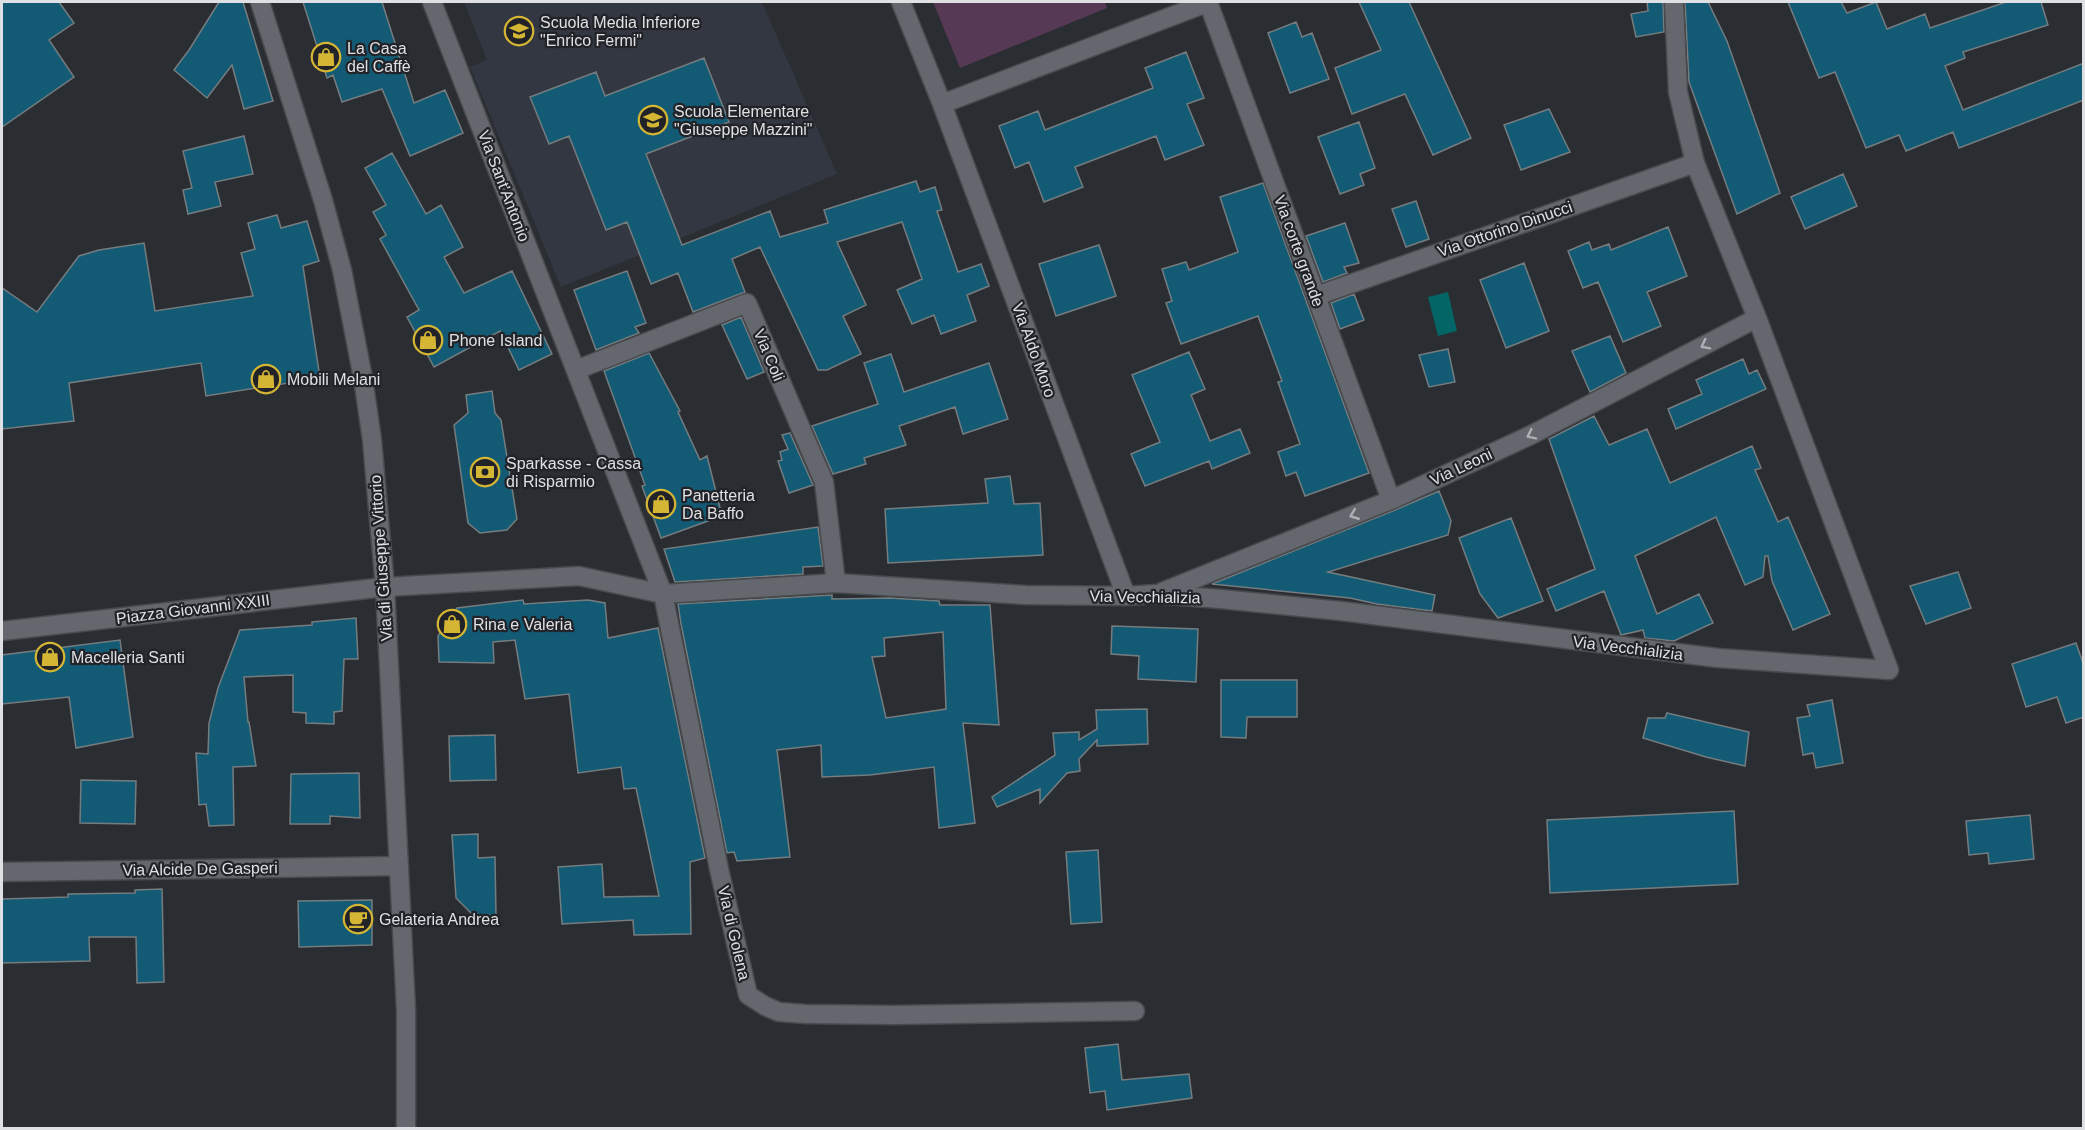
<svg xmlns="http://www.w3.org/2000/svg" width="2085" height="1130" font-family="Arial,sans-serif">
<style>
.built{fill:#323741}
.green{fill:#553955}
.water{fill:#036565}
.building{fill:#135b74;stroke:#757c7f;stroke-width:1.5;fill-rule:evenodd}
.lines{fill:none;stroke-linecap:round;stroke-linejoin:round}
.street-casing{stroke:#484b4e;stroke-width:21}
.secondary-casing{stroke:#484b4e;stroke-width:21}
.street{stroke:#64676d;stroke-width:18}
.secondary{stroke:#64676d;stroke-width:18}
.oneway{stroke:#adb0b4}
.labels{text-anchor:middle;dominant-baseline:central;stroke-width:4.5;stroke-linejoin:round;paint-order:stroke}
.poi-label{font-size:16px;fill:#dee0e3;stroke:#212328;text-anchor:start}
.street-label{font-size:16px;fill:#dee0e3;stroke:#212328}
</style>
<rect width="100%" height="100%" fill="#2a2d32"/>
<path class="built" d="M 464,2 L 762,2 L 837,174 L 561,287 L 470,67 L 487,60 Z"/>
<path class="green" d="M 933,2 L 1105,2 L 1107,8 L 960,68 Z"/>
<path class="water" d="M 1448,292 L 1457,331 L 1438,336 L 1428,297 Z"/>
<path class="building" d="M 2,2 L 59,2 L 74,23 L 49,40 L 74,77 L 2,127 Z
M 219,2 L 243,2 L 273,101 L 244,109 L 232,65 L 207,98 L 174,70 L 189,50 Z
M 303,2 L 382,2 L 414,103 L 445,90 L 463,133 L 410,156 L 382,89 L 342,102 L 333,75 L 327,78 Z
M 1359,2 L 1409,2 L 1471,138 L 1433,155 L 1405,94 L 1352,114 L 1335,68 L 1381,50 Z
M 1647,2 L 1663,2 L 1664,32 L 1636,37 L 1631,14 L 1648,11 Z
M 1685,2 L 1708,2 L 1727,41 L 1780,193 L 1737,214 L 1689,82 Z
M 1788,2 L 1841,2 L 1847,13 L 1876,2 L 1887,29 L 1925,14 L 1930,28 L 2006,2 L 2041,2 L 2048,25 L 1963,52 L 1965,58 L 1945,66 L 1963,110 L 2084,63 L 2084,100 L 1959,148 L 1953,132 L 1906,151 L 1899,135 L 1866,148 L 1835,72 L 1819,78 Z
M 1296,22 L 1302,37 L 1312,33 L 1329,79 L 1290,93 L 1268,33 Z
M 1186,52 L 1204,98 L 1187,104 L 1204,145 L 1165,160 L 1156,136 L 1075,167 L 1083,187 L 1044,202 L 1029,162 L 1015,168 L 999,126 L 1038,111 L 1045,130 L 1153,88 L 1145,68 Z
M 704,58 L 729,122 L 646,154 L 682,245 L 770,211 L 780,237 L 828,223 L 824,210 L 916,181 L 920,192 L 935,187 L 942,210 L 937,211 L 958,272 L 981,264 L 989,286 L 967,295 L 976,321 L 941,334 L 934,315 L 912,324 L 897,290 L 922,279 L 902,222 L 837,242 L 866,305 L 843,316 L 861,354 L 827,370 L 818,370 L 760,247 L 732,259 L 745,292 L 693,312 L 678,273 L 651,284 L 627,222 L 606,230 L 569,136 L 549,144 L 530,97 L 596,72 L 605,96 Z
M 1549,109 L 1570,152 L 1521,170 L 1504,125 Z
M 1359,122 L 1375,168 L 1360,174 L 1364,185 L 1340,194 L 1318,137 Z
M 244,136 L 253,174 L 215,182 L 221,206 L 188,214 L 183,190 L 192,188 L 183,151 Z
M 392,153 L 426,214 L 441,205 L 463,247 L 444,257 L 464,293 L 512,271 L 552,354 L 519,370 L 500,331 L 434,367 L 407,317 L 419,310 L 380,239 L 386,235 L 373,212 L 386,205 L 365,168 Z
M 1843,174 L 1857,206 L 1805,229 L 1791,197 Z
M 1263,183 L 1369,473 L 1305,496 L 1296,472 L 1286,476 L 1278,452 L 1300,444 L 1278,382 L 1282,381 L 1258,316 L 1181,344 L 1166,303 L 1172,301 L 1162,269 L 1186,262 L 1189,270 L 1238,252 L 1220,197 Z
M 1416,201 L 1429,239 L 1406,247 L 1392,209 Z
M 277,215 L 281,228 L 307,221 L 319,261 L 303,266 L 320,378 L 206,396 L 201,363 L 69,383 L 74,421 L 2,429 L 2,288 L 37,312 L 79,256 L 99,250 L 144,243 L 155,311 L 253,296 L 241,253 L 255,249 L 248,223 Z
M 1345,223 L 1359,263 L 1344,267 L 1347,273 L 1323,282 L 1306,236 Z
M 1668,227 L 1687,276 L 1647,292 L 1661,326 L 1623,342 L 1598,282 L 1583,288 L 1568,251 L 1589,242 L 1592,250 L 1609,244 L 1611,250 Z
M 1099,245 L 1116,296 L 1056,316 L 1039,264 Z
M 1524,263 L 1549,331 L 1506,348 L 1480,280 Z
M 627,271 L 646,323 L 635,327 L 639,333 L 596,350 L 574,290 Z
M 1354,294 L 1364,320 L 1340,329 L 1331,303 Z
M 741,317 L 764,372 L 747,379 L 722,325 Z
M 1610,336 L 1626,373 L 1590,392 L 1572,351 Z
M 1448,349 L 1455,382 L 1429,387 L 1419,355 Z
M 1189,352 L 1205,389 L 1191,395 L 1210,441 L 1240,429 L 1250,453 L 1212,469 L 1209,461 L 1145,486 L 1131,454 L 1160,442 L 1132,375 Z
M 649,353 L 680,411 L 678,412 L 700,460 L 707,456 L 722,516 L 661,538 L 642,486 L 645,485 L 604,371 Z
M 891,354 L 904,392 L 989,363 L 1008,419 L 963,434 L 955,407 L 899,426 L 906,445 L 864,458 L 866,464 L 833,474 L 812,426 L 878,404 L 864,363 Z
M 1743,359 L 1749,374 L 1757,370 L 1766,389 L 1676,429 L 1668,409 L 1702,394 L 1696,380 Z
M 492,391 L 495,413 L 501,420 L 517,519 L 507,530 L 480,533 L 468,523 L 454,425 L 468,413 L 466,395 Z
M 1594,416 L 1609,445 L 1647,429 L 1670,483 L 1752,446 L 1761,468 L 1755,470 L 1778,522 L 1788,517 L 1830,614 L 1793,630 L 1772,581 L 1768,556 L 1765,556 L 1763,577 L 1745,585 L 1716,517 L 1635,556 L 1657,614 L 1699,594 L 1713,623 L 1674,641 L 1645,638 L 1643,630 L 1621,635 L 1604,591 L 1556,611 L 1547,589 L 1595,569 L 1549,439 Z
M 790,433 L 813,485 L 789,493 L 778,461 L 782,460 L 780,452 L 788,449 L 782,435 Z
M 1010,476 L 1014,504 L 1040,503 L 1043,555 L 888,563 L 885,509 L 988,503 L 985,479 Z
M 1439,491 L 1451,521 L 1448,535 L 1328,572 L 1435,595 L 1432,611 L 1377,604 L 1350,598 L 1212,584 L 1395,510 Z
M 1511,518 L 1543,601 L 1498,618 L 1480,594 L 1459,538 Z
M 818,527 L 823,566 L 803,567 L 803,574 L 675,582 L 664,549 Z
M 1958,572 L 1971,608 L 1926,624 L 1910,586 Z
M 832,595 L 832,599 L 890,598 L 939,601 L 940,605 L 990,605 L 999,725 L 963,723 L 975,823 L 939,828 L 934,767 L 870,775 L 822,777 L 821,745 L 777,750 L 790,857 L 737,861 L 734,852 L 727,853 L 681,624 L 678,604 ZM 943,632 L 946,709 L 886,718 L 872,657 L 885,656 L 884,638 Z
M 523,600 L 524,604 L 588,600 L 605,603 L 608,638 L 658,628 L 705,858 L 690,862 L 691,934 L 634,935 L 633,920 L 562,924 L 558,867 L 602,864 L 604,897 L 659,896 L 636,788 L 624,789 L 621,767 L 578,773 L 569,694 L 525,699 L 515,640 L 493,642 L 494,663 L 439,662 L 438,636 L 457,608 Z
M 356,618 L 358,659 L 344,659 L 342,711 L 334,712 L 334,724 L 306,723 L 306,713 L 293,712 L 293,675 L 244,677 L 248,722 L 249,722 L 256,766 L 233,767 L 234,825 L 209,826 L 206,804 L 199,805 L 196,753 L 208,754 L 209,723 L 218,688 L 240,630 L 312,625 L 312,622 Z
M 1112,626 L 1198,629 L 1196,682 L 1138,679 L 1139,656 L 1111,654 Z
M 120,640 L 133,737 L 76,748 L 69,697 L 2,704 L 2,655 Z
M 2076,643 L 2084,666 L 2084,717 L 2066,723 L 2057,697 L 2026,707 L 2012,664 Z
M 1221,680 L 1297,680 L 1297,717 L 1247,717 L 1246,738 L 1221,737 Z
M 1832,700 L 1843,763 L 1816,768 L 1813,753 L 1803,755 L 1797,718 L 1810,716 L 1807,705 Z
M 1147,709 L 1148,744 L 1097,746 L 1097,740 L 1079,759 L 1080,771 L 1067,773 L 1040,803 L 1040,789 L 997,807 L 992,797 L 1055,755 L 1053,733 L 1079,732 L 1079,740 L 1097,729 L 1096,710 Z
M 1667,713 L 1749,732 L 1745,766 L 1706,757 L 1643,738 L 1648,718 L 1665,718 Z
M 495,735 L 496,780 L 450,781 L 449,736 Z
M 359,773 L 360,818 L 330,816 L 330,824 L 290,824 L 291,774 Z
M 81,780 L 136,781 L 135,824 L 80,823 Z
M 1734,811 L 1738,884 L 1550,893 L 1547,820 Z
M 2030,815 L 2034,859 L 1989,864 L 1988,853 L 1969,855 L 1966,821 Z
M 478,834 L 478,858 L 495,857 L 496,916 L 472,914 L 456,898 L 452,835 Z
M 1098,850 L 1102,922 L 1071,924 L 1066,852 Z
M 162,889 L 164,982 L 137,983 L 136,937 L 89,937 L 90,961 L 2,963 L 2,899 L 68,897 L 68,894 L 135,893 L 135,890 Z
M 372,900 L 372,945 L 299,947 L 298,901 Z
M 1118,1044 L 1122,1080 L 1189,1074 L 1192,1098 L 1107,1110 L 1105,1091 L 1090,1093 L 1085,1048 Z"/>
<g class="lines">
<g class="street-casing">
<path id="street" d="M 432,2 L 663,594 L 719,869 L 748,995 L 765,1006 L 779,1012 L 806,1014 L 894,1015 L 1135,1011
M 901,2 L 942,104 L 1126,596
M 1208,2 L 1391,500
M 942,104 L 1209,2
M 1316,296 L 1695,163
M 576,370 L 747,303 L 824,482 L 836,583
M 1162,592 L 1391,500 L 1531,435 L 1757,318
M 2,631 L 385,587 L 579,576 L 663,594 L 836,583 L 1025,595 L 1126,596 L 1156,594 L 1221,599 L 1341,611 L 1718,658 L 1889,670 L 1757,318 L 1695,163 L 1678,92 L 1674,2"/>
</g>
<g class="secondary-casing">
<path id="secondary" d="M 260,2 L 323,200 L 342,270 L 363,378 L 372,440 L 385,587 L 406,1010 L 406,1128
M 2,872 L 399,866"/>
</g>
<use href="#street" class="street"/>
<use href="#secondary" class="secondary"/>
</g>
<defs><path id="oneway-chevron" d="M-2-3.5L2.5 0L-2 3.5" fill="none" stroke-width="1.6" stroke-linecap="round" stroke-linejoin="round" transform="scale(1.5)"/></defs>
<g class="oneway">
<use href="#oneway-chevron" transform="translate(1705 345) rotate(153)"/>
<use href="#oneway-chevron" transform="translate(1531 435) rotate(154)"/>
<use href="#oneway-chevron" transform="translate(1354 515) rotate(158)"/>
</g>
<defs>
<g id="school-ring" transform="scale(1.5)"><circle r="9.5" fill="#212328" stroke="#d5b534" stroke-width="1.5"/><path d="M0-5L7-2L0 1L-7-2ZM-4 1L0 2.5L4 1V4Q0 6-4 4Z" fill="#d5b534"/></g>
<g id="shop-ring" transform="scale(1.5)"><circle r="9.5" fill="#212328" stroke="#d5b534" stroke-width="1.5"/><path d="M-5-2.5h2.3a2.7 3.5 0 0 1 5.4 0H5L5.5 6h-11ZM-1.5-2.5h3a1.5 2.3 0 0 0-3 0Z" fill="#d5b534"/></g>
<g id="bank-ring" transform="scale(1.5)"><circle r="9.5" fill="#212328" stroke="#d5b534" stroke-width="1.5"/><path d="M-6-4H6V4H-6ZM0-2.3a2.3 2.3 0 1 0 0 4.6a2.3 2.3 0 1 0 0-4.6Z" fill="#d5b534"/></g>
<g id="cafe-ring" transform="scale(1.5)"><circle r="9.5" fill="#212328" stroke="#d5b534" stroke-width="1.5"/><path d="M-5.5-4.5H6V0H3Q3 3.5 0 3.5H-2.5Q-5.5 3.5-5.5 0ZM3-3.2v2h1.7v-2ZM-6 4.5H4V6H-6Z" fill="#d5b534"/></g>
</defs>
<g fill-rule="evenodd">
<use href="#school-ring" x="519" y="31"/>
<use href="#shop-ring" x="326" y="57"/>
<use href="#school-ring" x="653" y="120"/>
<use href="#shop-ring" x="428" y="340"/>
<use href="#shop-ring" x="266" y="379"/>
<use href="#bank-ring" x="485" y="472"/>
<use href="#shop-ring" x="661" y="504"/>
<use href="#shop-ring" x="452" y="624"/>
<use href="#shop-ring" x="50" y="657"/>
<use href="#cafe-ring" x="358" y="919"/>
</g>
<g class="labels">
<g class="poi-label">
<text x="540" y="22">Scuola Media Inferiore<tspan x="540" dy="18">"Enrico Fermi"</tspan></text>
<text x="347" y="48">La Casa<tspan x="347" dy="18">del Caffè</tspan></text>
<text x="674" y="111">Scuola Elementare<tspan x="674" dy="18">"Giuseppe Mazzini"</tspan></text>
<text x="449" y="340">Phone Island</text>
<text x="287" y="379">Mobili Melani</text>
<text x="506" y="463">Sparkasse - Cassa<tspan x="506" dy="18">di Risparmio</tspan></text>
<text x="682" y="495">Panetteria<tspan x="682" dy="18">Da Baffo</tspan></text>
<text x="473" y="624">Rina e Valeria</text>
<text x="71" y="657">Macelleria Santi</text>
<text x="379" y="919">Gelateria Andrea</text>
</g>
<g class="street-label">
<text transform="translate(504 186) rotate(69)">Via Sant'Antonio</text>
<text transform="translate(1505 229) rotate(-19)">Via Ottorino Dinucci</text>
<text transform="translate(1299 251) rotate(70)">Via corte grande</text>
<text transform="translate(1034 350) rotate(70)">Via Aldo Moro</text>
<text transform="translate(769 355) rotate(67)">Via Coli</text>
<text transform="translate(1461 467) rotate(-25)">Via Leoni</text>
<text transform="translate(381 558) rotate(-94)">Via di Giuseppe Vittorio</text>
<text transform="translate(1145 597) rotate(1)">Via Vecchializia</text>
<text transform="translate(193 609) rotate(-7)">Piazza Giovanni XXIII</text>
<text transform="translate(1628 648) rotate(7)">Via Vecchializia</text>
<text transform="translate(200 869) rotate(-1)">Via Alcide De Gasperi</text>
<text transform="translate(734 933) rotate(77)">Via di Golena</text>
</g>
</g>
<rect width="2085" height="1130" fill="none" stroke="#dee0e3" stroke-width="6"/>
</svg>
